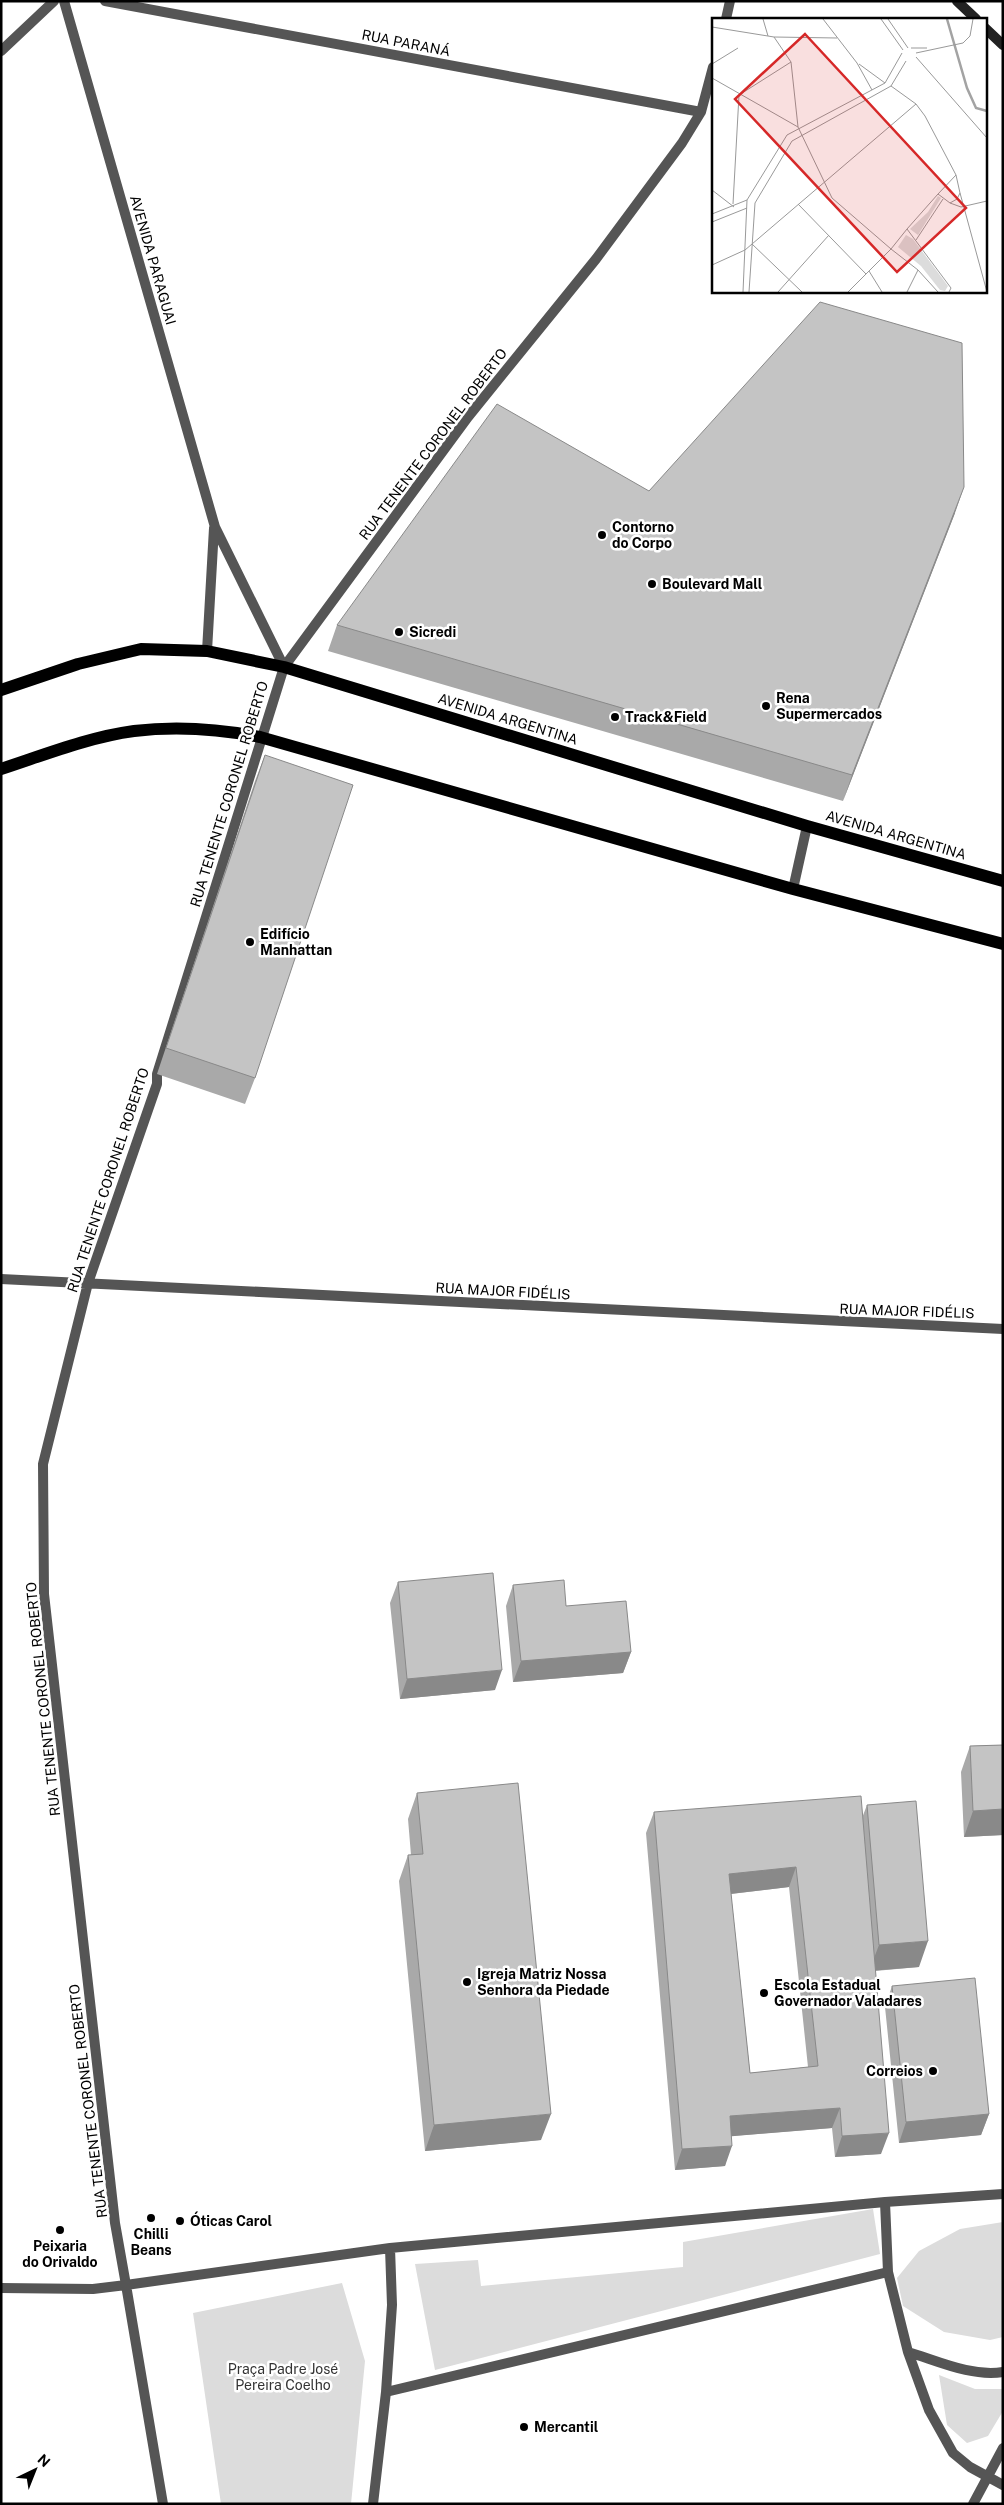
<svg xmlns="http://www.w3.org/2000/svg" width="1004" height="2505" font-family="'Public Sans',sans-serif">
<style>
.green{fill:#dcdcdc}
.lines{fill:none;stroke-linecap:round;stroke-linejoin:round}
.lane{stroke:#555;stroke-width:10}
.street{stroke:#555;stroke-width:10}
.secondary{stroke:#222;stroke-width:10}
.primary{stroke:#000;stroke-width:12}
.wall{fill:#a9a9a9;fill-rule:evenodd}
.shaded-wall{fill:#898989}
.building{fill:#c4c4c4;stroke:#898989;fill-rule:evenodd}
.poi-dot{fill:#000;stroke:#fff;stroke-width:2}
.labels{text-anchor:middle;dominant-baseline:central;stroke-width:5;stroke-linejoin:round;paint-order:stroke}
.street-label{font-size:14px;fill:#000;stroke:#fff}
.poi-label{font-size:14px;font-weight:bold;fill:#000;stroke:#fff;text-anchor:start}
.park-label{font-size:14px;fill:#333;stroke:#fff}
.inset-river{fill:none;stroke:#a3a3a3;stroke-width:2.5}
.inset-road{fill:none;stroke:#999;stroke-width:1}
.view{fill:#d62828;fill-opacity:0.15;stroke:#d62828;stroke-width:2.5}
.inset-edge{fill:none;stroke:#000;stroke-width:2.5}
</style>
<rect width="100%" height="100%" fill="#fff"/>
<path class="green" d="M 873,2209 L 880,2254 L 435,2370 L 415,2264 L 478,2260 L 481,2286 L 683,2267 L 683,2242 Z
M 1003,2222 L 1003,2337 L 990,2340 L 944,2332 L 903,2306 L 897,2278 L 919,2251 L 960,2229 Z
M 342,2283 L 365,2361 L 351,2504 L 221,2504 L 193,2313 Z
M 939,2375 L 975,2389 L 1003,2389 L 1003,2411 L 988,2436 L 967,2443 L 947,2425 Z"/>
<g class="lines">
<path class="lane" d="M 793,889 L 807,826"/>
<path class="street" d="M 64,1 L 215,527 L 284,667
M 105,1 L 701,112
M 726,19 L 730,1
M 1,51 L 54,1
M 207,651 L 214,528
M 1,1279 L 1003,1329
M 885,2202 L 888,2272 L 908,2352 C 938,2361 971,2377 1003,2372
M 390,2248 L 885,2202 L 1003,2194
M 1,2288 L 93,2289 L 126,2285 L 115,2223 L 44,1594 L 43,1464 L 88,1283 L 157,1084 L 157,1074 L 284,667 L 468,417 L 596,259 L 682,143 L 701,112 L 713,67
M 908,2352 L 929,2410 L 953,2453 L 970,2467 L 1003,2485
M 386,2392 L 888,2272
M 163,2504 L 126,2285 L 390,2248 L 392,2305 L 386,2392 L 373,2504
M 973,2504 L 1003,2448"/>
<path class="secondary" d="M 957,1 L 976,19
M 985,28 L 1003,45"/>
<path class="primary" d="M 1,690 L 78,664 L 141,649 L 207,651 L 284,667 L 807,826 L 1003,881
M 1,769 C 44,755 89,737 134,731 C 176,726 219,729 260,737 L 793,889 L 1003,944"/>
</g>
<path class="wall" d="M 649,491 L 955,513 L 843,801 L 328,651 L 337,625 Z
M 265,755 L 255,1078 L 245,1104 L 157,1074 L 255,781 Z
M 398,1582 L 495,1690 L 400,1699 L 390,1603 Z
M 513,1585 L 566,1606 L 631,1652 L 623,1673 L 513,1682 L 506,1606 Z
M 1003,1745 L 1003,1835 L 964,1837 L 961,1772 L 970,1746 Z
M 417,1793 L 541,2140 L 425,2151 L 399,1881 L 408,1855 L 411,1855 L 408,1819 Z
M 867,1805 L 919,1967 L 875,1971 L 881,2154 L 835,2157 L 832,2128 L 731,2136 L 725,2166 L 675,2170 L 646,1833 L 654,1812 L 862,1818 ZM 789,1887 L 808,2067 L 750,2073 L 731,1894 Z
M 892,1986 L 989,2114 L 981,2135 L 899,2143 L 885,2007 Z"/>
<path class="shaded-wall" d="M 964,487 L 955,513 L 843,801 L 852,775 Z
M 631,1652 L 623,1673 L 513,1682 L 521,1661 Z
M 502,1670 L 495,1690 L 400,1699 L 407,1679 Z
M 1003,1809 L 1003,1835 L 964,1837 L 973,1811 Z
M 796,1867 L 789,1887 L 721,1895 L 729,1874 Z
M 928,1941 L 919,1967 L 869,1971 L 879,1945 Z
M 840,2108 L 832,2128 L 723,2137 L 730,2116 Z
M 551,2114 L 541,2140 L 425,2151 L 434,2125 Z
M 989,2114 L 981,2135 L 899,2143 L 906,2122 Z
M 889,2133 L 881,2154 L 835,2157 L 842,2136 Z
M 732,2146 L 725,2166 L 675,2170 L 682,2149 Z"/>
<path class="building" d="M 820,302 L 962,343 L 964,487 L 852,775 L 337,625 L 497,404 L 649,491 Z
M 265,755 L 353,785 L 255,1078 L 166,1048 Z
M 493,1573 L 502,1670 L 407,1679 L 398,1582 Z
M 564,1580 L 566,1606 L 626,1601 L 631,1652 L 521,1661 L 513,1585 Z
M 1003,1745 L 1003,1809 L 973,1811 L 970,1746 Z
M 518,1783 L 551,2114 L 434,2125 L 408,1855 L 423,1854 L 417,1793 Z
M 861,1796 L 889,2133 L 842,2136 L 840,2108 L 730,2116 L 732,2146 L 682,2149 L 654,1812 ZM 796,1867 L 818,2066 L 750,2073 L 729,1874 Z
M 916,1801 L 928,1941 L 879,1945 L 867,1805 Z
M 975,1978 L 989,2114 L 906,2122 L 892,1986 Z"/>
<g class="poi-dot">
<circle cx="602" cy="535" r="5"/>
<circle cx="652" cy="584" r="5"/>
<circle cx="399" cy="632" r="5"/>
<circle cx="766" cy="706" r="5"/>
<circle cx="615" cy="717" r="5"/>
<circle cx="250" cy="942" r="5"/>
<circle cx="467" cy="1982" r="5"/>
<circle cx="764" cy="1993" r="5"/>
<circle cx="933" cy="2071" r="5"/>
<circle cx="151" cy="2218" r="5"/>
<circle cx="180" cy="2221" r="5"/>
<circle cx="60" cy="2230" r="5"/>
<circle cx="524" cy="2427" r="5"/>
</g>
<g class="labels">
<g class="street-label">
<text transform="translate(406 43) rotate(11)">RUA PARANÁ</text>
<text transform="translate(153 260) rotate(74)">AVENIDA PARAGUAI</text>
<text transform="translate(433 444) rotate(-53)">RUA TENENTE CORONEL ROBERTO</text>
<text transform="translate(508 719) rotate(17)">AVENIDA ARGENTINA</text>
<text transform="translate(229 794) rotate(-73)">RUA TENENTE CORONEL ROBERTO</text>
<text transform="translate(896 835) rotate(16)">AVENIDA ARGENTINA</text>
<text transform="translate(108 1180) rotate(-72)">RUA TENENTE CORONEL ROBERTO</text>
<text transform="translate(503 1291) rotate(3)">RUA MAJOR FIDÉLIS</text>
<text transform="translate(907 1311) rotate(2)">RUA MAJOR FIDÉLIS</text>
<text transform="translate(43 1699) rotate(-96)">RUA TENENTE CORONEL ROBERTO</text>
<text transform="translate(88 2101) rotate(-97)">RUA TENENTE CORONEL ROBERTO</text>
</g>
<g class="poi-label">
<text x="612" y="527">Contorno<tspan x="612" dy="16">do Corpo</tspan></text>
<text x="662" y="584">Boulevard Mall</text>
<text x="409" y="632">Sicredi</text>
<text x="776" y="698">Rena<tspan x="776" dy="16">Supermercados</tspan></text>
<text x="625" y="717">Track&amp;Field</text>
<text x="260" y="934">Edifício<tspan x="260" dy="16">Manhattan</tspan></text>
<text x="477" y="1974">Igreja Matriz Nossa<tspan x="477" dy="16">Senhora da Piedade</tspan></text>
<text x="774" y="1985">Escola Estadual<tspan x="774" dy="16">Governador Valadares</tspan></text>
<text x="923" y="2071" text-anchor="end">Correios</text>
<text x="190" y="2221">Óticas Carol</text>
<text x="151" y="2234" text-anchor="middle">Chilli<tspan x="151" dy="16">Beans</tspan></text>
<text x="60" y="2246" text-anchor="middle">Peixaria<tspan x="60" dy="16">do Orivaldo</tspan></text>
<text x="534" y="2427">Mercantil</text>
</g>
<g class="park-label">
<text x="283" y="2369">Praça Padre José<tspan x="283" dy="16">Pereira Coelho</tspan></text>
</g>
</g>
<g transform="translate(712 18)">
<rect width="275" height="275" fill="#fff"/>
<path d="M 226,178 L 229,180 L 206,217 L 198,211 L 216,194 ZM 194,217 L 201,221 L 236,268 L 233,273 L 228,272 L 209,248 L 186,229 Z" fill="#dcdcdc"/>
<path class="inset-river" d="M 235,1 L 255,70 L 264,90 L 275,93"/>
<path class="inset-road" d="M 51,1 L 56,18M 111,1 L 145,45 L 160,72M 169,1 L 191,32M 176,1 L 196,30M 0,9 L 62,19 L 125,20M 62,19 L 79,44 L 86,109 L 120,180 L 179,231 L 136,274M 199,30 L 215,30M 204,35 L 251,25 L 258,18 L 261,1M 204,39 L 275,120M 0,46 L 26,30M 147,46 L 173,65M 0,60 L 86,109M 179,68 L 204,86 L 213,98 L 244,157M 0,172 L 22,189M 248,175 L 275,274M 238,185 L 249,189 L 275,183M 21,186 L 27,77 L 79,44M 86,186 L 154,256M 0,196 L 35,182M 0,204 L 35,190M 195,211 L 226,176 L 244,157 L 248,175 L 245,181 L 238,185 L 226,176M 204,222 L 231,181M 40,226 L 90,274M 0,247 L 33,232 L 204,86M 157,253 L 170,274M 31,274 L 35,182 L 75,117 L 173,65 L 190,35M 37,274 L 43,185 L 80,123 L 179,68 L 194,43M 66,274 L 117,217M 195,274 L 206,252M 226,274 L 206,252 L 179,231 L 195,211 L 239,270 L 237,274"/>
<path class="view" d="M 93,16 L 254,190 L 185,254 L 23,81 Z"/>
<rect width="275" height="275" class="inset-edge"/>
</g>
<rect width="1004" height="2505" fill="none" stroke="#000000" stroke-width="5"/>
<g transform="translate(35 2470) rotate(43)" stroke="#ffffff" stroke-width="4" paint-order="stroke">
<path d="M0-4L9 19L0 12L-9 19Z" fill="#000000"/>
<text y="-8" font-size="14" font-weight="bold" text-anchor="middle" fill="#000000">N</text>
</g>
</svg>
